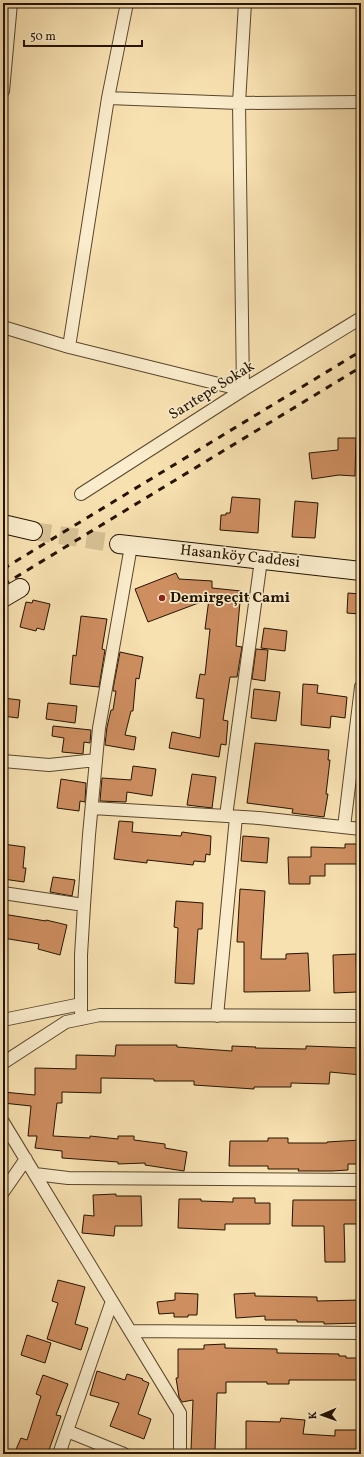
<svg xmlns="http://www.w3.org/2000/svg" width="364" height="1457" font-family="Vollkorn,serif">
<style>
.building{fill:#ce8e60;stroke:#241300}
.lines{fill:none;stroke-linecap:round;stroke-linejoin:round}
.secondary-tunnel{stroke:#d8c296;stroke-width:18;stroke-dasharray:18 9;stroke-linecap:butt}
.street-casing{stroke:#59462c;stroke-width:14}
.secondary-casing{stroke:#241300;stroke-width:20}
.street{stroke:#faeccc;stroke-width:12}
.secondary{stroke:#faeccc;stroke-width:18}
.rail{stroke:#241300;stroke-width:3;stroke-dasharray:7 7;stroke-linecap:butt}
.poi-dot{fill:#8f2418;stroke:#faeccc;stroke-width:1.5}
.labels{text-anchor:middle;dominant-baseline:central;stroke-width:3.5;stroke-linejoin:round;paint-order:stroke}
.street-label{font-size:15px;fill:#241300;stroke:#faeccc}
.poi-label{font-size:15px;font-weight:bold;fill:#241300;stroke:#faeccc;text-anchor:start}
</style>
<rect width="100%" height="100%" fill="#f8e1b1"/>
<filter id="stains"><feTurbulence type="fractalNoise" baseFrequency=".005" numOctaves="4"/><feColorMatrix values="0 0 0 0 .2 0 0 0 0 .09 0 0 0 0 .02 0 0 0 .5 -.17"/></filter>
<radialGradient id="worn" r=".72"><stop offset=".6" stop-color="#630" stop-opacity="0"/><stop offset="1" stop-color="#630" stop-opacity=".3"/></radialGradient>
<path class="building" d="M 338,438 L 356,438 L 355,476 L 339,475 L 312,479 L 309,453 L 338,450 Z
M 232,497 L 260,499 L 258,533 L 220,530 L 221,515 L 226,515 L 226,513 L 230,513 Z
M 295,501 L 318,503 L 315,538 L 292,537 Z
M 176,573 L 179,579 L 212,581 L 212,588 L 241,591 L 236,646 L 242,647 L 237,677 L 230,677 L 223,720 L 228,721 L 226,745 L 221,744 L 219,757 L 169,748 L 172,732 L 200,738 L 204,699 L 196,698 L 200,674 L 205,675 L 210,629 L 205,629 L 209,599 L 148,622 L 135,589 Z
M 348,593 L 360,594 L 359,614 L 347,613 Z
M 33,600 L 50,604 L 44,630 L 37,628 L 36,631 L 20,627 L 26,602 L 32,603 Z
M 81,616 L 107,619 L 102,649 L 105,650 L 99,687 L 70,684 L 73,655 L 76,656 Z
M 264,628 L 287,631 L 285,651 L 261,648 Z
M 256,649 L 268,650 L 265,681 L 252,679 Z
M 120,652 L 143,657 L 139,679 L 136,678 L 133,711 L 131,711 L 125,735 L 136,737 L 134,750 L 105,745 L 107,727 L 111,710 L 113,710 L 116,691 L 113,691 L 113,689 Z
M 303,684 L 318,685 L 317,693 L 347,697 L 345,718 L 331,716 L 330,728 L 301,725 Z
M 254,689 L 280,692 L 276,721 L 251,718 Z
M 3,698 L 20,700 L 18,718 L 3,716 Z
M 48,703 L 77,706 L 75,723 L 46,719 Z
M 53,726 L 91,730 L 90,743 L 84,742 L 83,754 L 62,752 L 64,738 L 52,736 Z
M 255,743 L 329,750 L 328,760 L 330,760 L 326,794 L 328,794 L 324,817 L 292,813 L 293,809 L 247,803 Z
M 133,766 L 156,769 L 152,796 L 127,792 L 126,802 L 100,801 L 102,778 L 131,780 Z
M 192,774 L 216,777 L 212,808 L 187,805 Z
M 61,779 L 86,783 L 85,802 L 80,801 L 79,811 L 57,808 Z
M 119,821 L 133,822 L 132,832 L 181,836 L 182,832 L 211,836 L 210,855 L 206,854 L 205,862 L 194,861 L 193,865 L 147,860 L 147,863 L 114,859 Z
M 243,836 L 269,838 L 267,863 L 241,861 Z
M 3,844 L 25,847 L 23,868 L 26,868 L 24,882 L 3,879 Z
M 345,844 L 361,844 L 361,864 L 325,864 L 325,876 L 310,876 L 310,884 L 289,884 L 288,857 L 311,857 L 311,847 L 345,848 Z
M 53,877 L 75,880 L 72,896 L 50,892 Z
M 240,889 L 265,891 L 261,959 L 286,959 L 286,954 L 308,953 L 310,991 L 244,992 L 244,942 L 237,942 Z
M 176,901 L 203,903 L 202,929 L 198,929 L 194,984 L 175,983 L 178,928 L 174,927 Z
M 3,914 L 46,921 L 46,920 L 67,925 L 60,955 L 38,949 L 39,944 L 3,938 Z
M 356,954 L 357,992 L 334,993 L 333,955 Z
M 116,1045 L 177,1045 L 177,1047 L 232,1051 L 232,1046 L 256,1047 L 255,1048 L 306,1049 L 306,1046 L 361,1048 L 361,1075 L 330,1072 L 329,1084 L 291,1083 L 291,1087 L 254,1087 L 254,1089 L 194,1085 L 194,1081 L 154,1081 L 154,1079 L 101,1078 L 101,1093 L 62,1092 L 62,1103 L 57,1103 L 53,1136 L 90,1138 L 90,1136 L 118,1139 L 118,1136 L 134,1136 L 134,1140 L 165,1144 L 165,1148 L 187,1152 L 184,1171 L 145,1165 L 145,1163 L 118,1164 L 118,1162 L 62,1158 L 62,1151 L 35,1148 L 37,1136 L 28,1136 L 31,1106 L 3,1103 L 3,1092 L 35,1095 L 35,1068 L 76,1069 L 76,1055 L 115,1056 Z
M 268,1138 L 288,1138 L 288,1143 L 327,1143 L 327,1142 L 361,1140 L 361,1164 L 348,1164 L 348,1170 L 332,1171 L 298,1171 L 299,1169 L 268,1169 L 268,1166 L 229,1166 L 230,1141 L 268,1141 Z
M 116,1194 L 116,1196 L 141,1196 L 142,1226 L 115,1226 L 114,1236 L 82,1233 L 84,1215 L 94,1216 L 93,1195 Z
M 233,1198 L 255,1198 L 255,1203 L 270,1203 L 270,1224 L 225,1224 L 225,1230 L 178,1228 L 179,1199 L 201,1199 L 201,1201 L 233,1202 Z
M 293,1200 L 361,1200 L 361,1224 L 344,1224 L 345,1262 L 325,1262 L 324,1226 L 292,1226 Z
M 58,1280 L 85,1287 L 75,1324 L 88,1328 L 81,1350 L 47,1339 L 58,1303 L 52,1301 Z
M 175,1293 L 198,1294 L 197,1315 L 188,1315 L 188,1317 L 174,1317 L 174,1313 L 159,1314 L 157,1302 L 175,1300 Z
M 255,1293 L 255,1296 L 317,1297 L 317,1301 L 361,1300 L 361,1323 L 324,1324 L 324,1322 L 297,1322 L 297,1320 L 265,1320 L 265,1316 L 236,1318 L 234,1294 Z
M 27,1335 L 51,1343 L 45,1363 L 21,1355 Z
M 225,1344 L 225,1348 L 277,1349 L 277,1353 L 339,1354 L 339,1356 L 346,1356 L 346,1358 L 361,1358 L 361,1380 L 289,1380 L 289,1384 L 267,1384 L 267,1382 L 226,1382 L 226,1393 L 217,1393 L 215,1451 L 191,1450 L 193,1400 L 182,1402 L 179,1397 L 176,1378 L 178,1378 L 178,1349 L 204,1349 L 204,1345 Z
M 97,1371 L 125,1380 L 127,1374 L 143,1379 L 142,1380 L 149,1383 L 138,1414 L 151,1419 L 144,1439 L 110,1426 L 119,1403 L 90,1395 Z
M 43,1375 L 68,1384 L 56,1415 L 61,1416 L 49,1450 L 52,1451 L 52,1454 L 14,1454 L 21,1438 L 27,1440 L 41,1396 L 36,1394 Z
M 281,1418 L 305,1420 L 303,1434 L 335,1436 L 335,1430 L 361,1430 L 361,1454 L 278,1454 L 278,1453 L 246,1452 L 246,1421 L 280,1422 Z"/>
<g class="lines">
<path class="secondary-tunnel" d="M 33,531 L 119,544"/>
<g class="street-casing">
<path id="street" d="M 3,91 L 11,3
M 108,98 L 239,103 L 361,102
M 3,327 L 69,347 L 243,390 L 239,103 L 245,3
M 69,347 L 108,98 L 127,3
M 81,494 L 243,390 L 361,318
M 3,761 L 49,765 L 96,760
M 92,808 L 259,818 L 361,829
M 226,816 L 261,560
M 344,827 L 361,687
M 3,893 L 84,905
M 217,1016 L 236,817
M 81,1019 L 81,955 L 84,905 L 89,835 L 99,728 L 131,546
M 3,1020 L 81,1004
M 3,1063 L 66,1022 L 100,1015 L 361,1016
M 3,1122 L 180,1413 L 180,1454
M 35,1174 L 68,1178 L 361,1180
M 3,1192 L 26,1159
M 130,1331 L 361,1333
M 67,1431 L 124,1454
M 59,1454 L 112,1301"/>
</g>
<g class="secondary-casing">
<path id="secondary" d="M 3,524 L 33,531
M 119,544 L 361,571
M 3,598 L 20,588"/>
</g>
<use href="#street" class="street"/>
<use href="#secondary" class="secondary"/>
<path class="rail" d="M 3,569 L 361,351
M 3,585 L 361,367"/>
</g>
<circle class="poi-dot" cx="162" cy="598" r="4"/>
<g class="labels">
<g class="street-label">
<text transform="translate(212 391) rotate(-32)">Sarıtepe Sokak</text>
<text transform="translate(240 557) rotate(6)">Hasanköy Caddesi</text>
</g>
<g class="poi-label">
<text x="170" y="598">Demirgeçit Cami</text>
</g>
</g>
<rect width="364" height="1457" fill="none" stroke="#f8e1b1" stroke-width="16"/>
<rect x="4" y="4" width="356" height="1449" fill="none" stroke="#241300" stroke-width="2"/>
<rect x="8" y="8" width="348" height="1441" fill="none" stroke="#241300"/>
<g transform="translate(322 1415) rotate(268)" stroke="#faeccc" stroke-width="3" paint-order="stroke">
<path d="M0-3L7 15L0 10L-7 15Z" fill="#241300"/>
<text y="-6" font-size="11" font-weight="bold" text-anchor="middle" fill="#241300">K</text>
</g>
<path d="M24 40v6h118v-6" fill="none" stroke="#241300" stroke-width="2"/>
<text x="30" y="40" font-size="12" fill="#241300" stroke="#faeccc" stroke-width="3" paint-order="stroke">50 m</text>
<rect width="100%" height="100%" filter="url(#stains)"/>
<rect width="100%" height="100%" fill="url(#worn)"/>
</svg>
